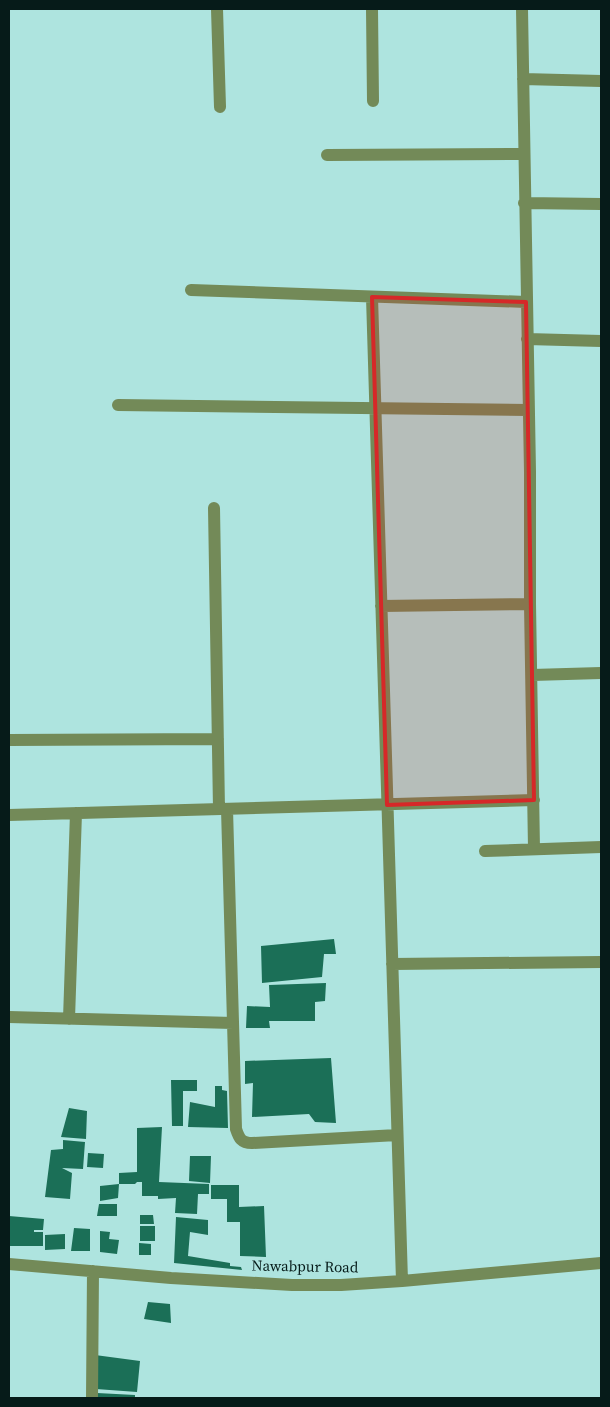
<svg xmlns="http://www.w3.org/2000/svg" width="610" height="1407" font-family="'Source Serif 4',serif">
<style>
.building{fill:#1b6f57}
.lines{fill:none;stroke-linecap:round;stroke-linejoin:round}
.minor{stroke:#738a58;stroke-width:12}
.marked{fill:#d62828;fill-opacity:0.2;stroke:#d62828;stroke-width:4;stroke-linejoin:round}
.labels{text-anchor:middle;dominant-baseline:central;stroke-width:5;stroke-linejoin:round;paint-order:stroke}
.street-label{font-size:15px;fill:#061b19;stroke:#aee4df}
</style>
<rect width="100%" height="100%" fill="#aee4df"/>
<path class="building" d="M 334,939 L 336,954 L 324,954 L 322,977 L 262,983 L 261,946 Z
M 326,983 L 325,1001 L 315,1002 L 315,1021 L 269,1021 L 270,1028 L 246,1028 L 247,1006 L 270,1007 L 269,985 Z
M 331,1058 L 336,1123 L 315,1122 L 309,1114 L 252,1117 L 253,1083 L 245,1084 L 245,1061 Z
M 171,1080 L 197,1080 L 197,1091 L 183,1091 L 183,1126 L 172,1126 Z
M 215,1086 L 222,1086 L 222,1090 L 227,1091 L 228,1128 L 188,1127 L 190,1102 L 215,1107 Z
M 69,1108 L 87,1111 L 86,1139 L 61,1137 Z
M 162,1127 L 159,1182 L 209,1184 L 209,1194 L 198,1194 L 197,1214 L 175,1213 L 176,1198 L 158,1199 L 158,1196 L 142,1196 L 142,1182 L 137,1182 L 135,1184 L 119,1184 L 119,1173 L 137,1172 L 137,1128 Z
M 63,1140 L 85,1142 L 83,1169 L 62,1168 L 72,1173 L 70,1199 L 45,1197 L 51,1150 L 63,1149 Z
M 88,1153 L 104,1154 L 103,1168 L 87,1167 Z
M 190,1156 L 211,1156 L 210,1183 L 189,1181 Z
M 119,1184 L 118,1198 L 100,1201 L 100,1186 Z
M 211,1185 L 239,1185 L 239,1207 L 264,1206 L 266,1257 L 240,1256 L 240,1222 L 227,1222 L 227,1199 L 211,1199 Z
M 99,1204 L 117,1204 L 117,1216 L 97,1216 Z
M 140,1215 L 153,1215 L 154,1224 L 140,1224 Z
M 9,1216 L 44,1219 L 43,1230 L 34,1230 L 34,1232 L 43,1232 L 43,1246 L 9,1246 Z
M 176,1217 L 208,1220 L 208,1235 L 190,1232 L 188,1256 L 230,1263 L 230,1266 L 241,1267 L 242,1270 L 174,1263 Z
M 140,1226 L 155,1226 L 155,1241 L 140,1241 Z
M 74,1228 L 90,1229 L 90,1251 L 71,1251 Z
M 100,1231 L 110,1232 L 109,1239 L 119,1240 L 117,1254 L 100,1252 Z
M 65,1234 L 65,1249 L 45,1250 L 45,1235 Z
M 139,1243 L 151,1244 L 151,1255 L 139,1255 Z
M 148,1302 L 170,1304 L 171,1323 L 144,1319 Z
M 95,1355 L 140,1361 L 137,1392 L 96,1389 Z
M 97,1393 L 135,1395 L 135,1398 L 97,1398 Z"/>
<g class="lines">
<path class="minor" d="M 217,9 L 220,107
M 372,9 L 373,101
M 522,9 L 530,472 L 530,604 L 534,849
M 523,79 L 601,81
M 327,155 L 524,154
M 524,203 L 601,204
M 191,290 L 526,302
M 372,297 L 402,1281
M 527,339 L 601,341
M 118,405 L 528,410
M 214,508 L 219,809
M 381,606 L 530,604
M 532,675 L 601,673
M 9,740 L 218,739
M 227,809 L 236,1129 C 239,1138 241,1143 252,1143 L 397,1135
M 9,815 L 534,800
M 485,851 L 601,847
M 392,964 L 601,962
M 9,1017 L 233,1023
M 69,1019 L 76,813
M 9,1264 L 171,1278 L 292,1285 L 341,1285 L 402,1281 L 601,1263
M 92,1398 L 93,1271"/>
</g>
<path class="marked" d="M 372,297 L 526,302 L 534,800 L 387,805 Z"/>
<g class="labels">
<g class="street-label">
<text transform="translate(305 1266) rotate(1)">Nawabpur Road</text>
</g>
</g>
<rect width="610" height="1407" fill="none" stroke="#061b19" stroke-width="20"/>
</svg>
